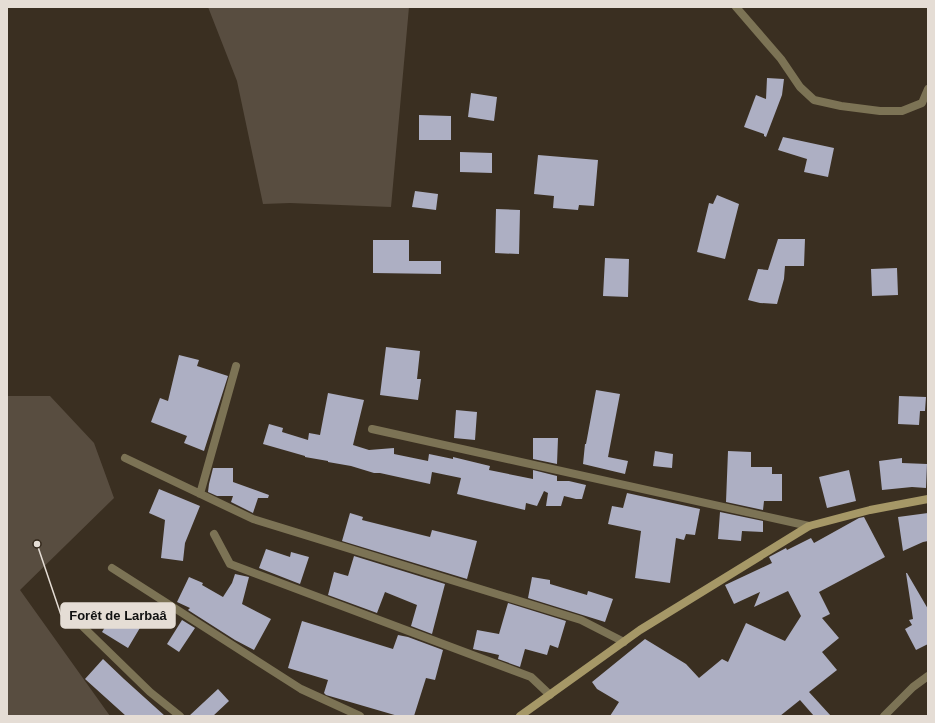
<svg xmlns="http://www.w3.org/2000/svg" width="935" height="723" font-family="Arial,sans-serif">
<style>
.green{fill:#584d40}
.building{fill:#adafc3}
.lines{fill:none;stroke-linecap:round;stroke-linejoin:round}
.street{stroke:#7c7355;stroke-width:8}
.secondary{stroke:#a69867;stroke-width:8}
.leader{fill:none;stroke:#e5ddd5;stroke-width:1.5}
.callout-dot{fill:#e5ddd5;stroke:#302518;stroke-width:1.5}
.callout{fill:#e5ddd5;stroke:#e5ddd5;stroke-width:1.5}
.callout-label{font-size:13px;text-anchor:middle;font-weight:bold;fill:#111}
</style>
<rect width="100%" height="100%" fill="#3a2f21"/>
<path class="green" d="M 208,7 L 409,7 L 391,207 L 290,203 L 263,204 L 237,81 Z
M 7,396 L 50,396 L 94,443 L 114,498 L 20,590 L 110,716 L 7,716 Z"/>
<path class="building" d="M 767,78 L 784,79 L 782,95 L 766,137 L 764,136 L 764,134 L 744,127 L 756,95 L 766,99 Z
M 471,93 L 497,97 L 494,121 L 468,117 Z
M 419,115 L 451,116 L 451,140 L 419,140 Z
M 783,137 L 834,148 L 828,177 L 804,172 L 807,159 L 778,150 Z
M 460,152 L 492,153 L 492,173 L 460,172 Z
M 538,155 L 598,160 L 594,206 L 579,205 L 578,210 L 553,208 L 554,196 L 534,194 Z
M 415,191 L 438,194 L 436,210 L 412,207 Z
M 717,195 L 739,204 L 725,259 L 697,252 L 709,203 L 713,204 Z
M 496,209 L 520,210 L 519,254 L 495,253 Z
M 778,239 L 805,239 L 804,266 L 785,266 L 784,279 L 777,304 L 760,303 L 748,300 L 758,269 L 768,270 Z
M 373,240 L 409,240 L 409,261 L 441,261 L 441,274 L 373,273 Z
M 605,258 L 629,259 L 628,297 L 603,296 Z
M 897,268 L 898,295 L 872,296 L 871,269 Z
M 386,347 L 420,351 L 417,379 L 421,379 L 418,400 L 380,395 Z
M 179,355 L 199,360 L 197,366 L 228,376 L 204,451 L 184,443 L 187,436 L 151,422 L 160,398 L 168,401 Z
M 596,390 L 620,394 L 608,457 L 628,461 L 625,474 L 583,464 L 585,444 L 586,444 Z
M 328,393 L 364,400 L 353,445 L 369,450 L 394,448 L 394,454 L 428,461 L 429,454 L 453,459 L 453,457 L 490,466 L 489,470 L 533,479 L 533,470 L 557,476 L 557,481 L 569,481 L 586,485 L 582,499 L 576,499 L 564,496 L 561,506 L 546,506 L 548,493 L 544,491 L 537,506 L 526,503 L 525,510 L 457,494 L 461,478 L 432,472 L 430,484 L 380,473 L 374,473 L 351,466 L 328,462 L 328,461 L 305,457 L 305,456 L 263,444 L 269,424 L 283,428 L 282,432 L 308,440 L 309,433 L 320,435 Z
M 899,396 L 926,397 L 925,411 L 920,411 L 919,425 L 898,424 Z
M 456,410 L 477,412 L 475,440 L 454,438 Z
M 533,438 L 558,438 L 557,464 L 533,459 Z
M 655,451 L 673,454 L 672,468 L 653,466 Z
M 728,451 L 751,452 L 751,467 L 772,467 L 772,474 L 782,474 L 782,501 L 764,501 L 763,510 L 726,502 Z
M 902,458 L 902,463 L 927,464 L 926,488 L 912,487 L 882,490 L 879,461 Z
M 213,468 L 233,468 L 233,482 L 269,495 L 268,498 L 258,498 L 253,513 L 231,502 L 233,496 L 217,496 L 208,492 L 209,484 Z
M 849,470 L 856,501 L 827,508 L 819,477 Z
M 159,489 L 200,506 L 185,543 L 183,561 L 161,558 L 165,520 L 149,513 Z
M 627,493 L 700,509 L 695,535 L 686,534 L 684,540 L 676,538 L 670,583 L 635,578 L 641,531 L 608,524 L 612,506 L 623,508 Z
M 720,512 L 763,521 L 763,532 L 742,531 L 741,541 L 718,539 Z
M 350,513 L 363,517 L 362,520 L 430,537 L 432,530 L 477,541 L 467,579 L 342,541 Z
M 928,513 L 928,541 L 923,542 L 903,551 L 898,517 Z
M 864,517 L 885,557 L 819,592 L 830,614 L 822,618 L 839,638 L 822,652 L 837,670 L 809,692 L 831,716 L 814,716 L 800,700 L 780,716 L 610,716 L 619,702 L 597,689 L 592,682 L 645,639 L 686,664 L 699,678 L 722,659 L 728,662 L 746,623 L 785,641 L 801,616 L 788,591 L 754,607 L 760,592 L 734,604 L 725,585 L 772,563 L 769,557 L 786,548 L 787,550 L 811,538 L 814,543 L 859,518 Z
M 266,549 L 290,557 L 291,552 L 309,557 L 300,584 L 259,568 Z
M 354,556 L 445,584 L 432,634 L 411,626 L 417,605 L 385,592 L 377,613 L 328,595 L 334,572 L 348,576 Z
M 906,573 L 907,573 L 928,609 L 928,644 L 916,650 L 905,629 L 912,625 L 909,620 L 913,619 Z
M 235,574 L 249,577 L 242,604 L 271,619 L 254,650 L 235,640 L 188,610 L 190,608 L 177,602 L 189,577 L 203,583 L 202,585 L 223,597 L 232,583 Z
M 532,577 L 550,580 L 550,584 L 587,595 L 588,591 L 613,599 L 605,622 L 528,598 Z
M 508,603 L 566,621 L 558,648 L 550,645 L 547,655 L 525,649 L 520,667 L 498,659 L 499,655 L 473,649 L 477,630 L 499,634 Z
M 118,606 L 144,621 L 128,648 L 102,632 Z
M 182,620 L 195,628 L 179,652 L 167,644 Z
M 302,621 L 393,649 L 398,635 L 408,637 L 443,650 L 435,680 L 426,678 L 414,716 L 398,716 L 326,695 L 324,693 L 328,680 L 288,668 Z
M 103,659 L 124,679 L 165,716 L 126,716 L 85,679 Z
M 218,689 L 229,701 L 213,716 L 189,716 Z"/>
<g class="lines">
<path class="street" d="M 736,7 L 781,59 L 800,87 L 814,100 L 841,106 L 880,111 L 902,111 L 922,103 L 928,89
M 372,429 L 809,526
M 125,458 L 253,519 L 581,620 L 624,642
M 200,494 L 236,366
M 214,534 L 230,564 L 531,677 L 550,695
M 112,568 L 301,689 L 360,716
M 76,620 L 150,692 L 180,716
M 884,716 L 913,687 L 928,676"/>
<path class="secondary" d="M 520,716 L 640,630 L 809,526 L 870,510 L 928,499"/>
</g>
<path class="leader" d="M37 544L61 615"/>
<circle class="callout-dot" cx="37" cy="544" r="4"/>
<rect class="callout" x="61" y="603" width="114" height="25" rx="4"/>
<g class="callout-label">
<text x="118" y="620">Forêt de Larbaâ</text>
</g>
<rect width="935" height="723" fill="none" stroke="#e5ddd5" stroke-width="16"/>
</svg>
